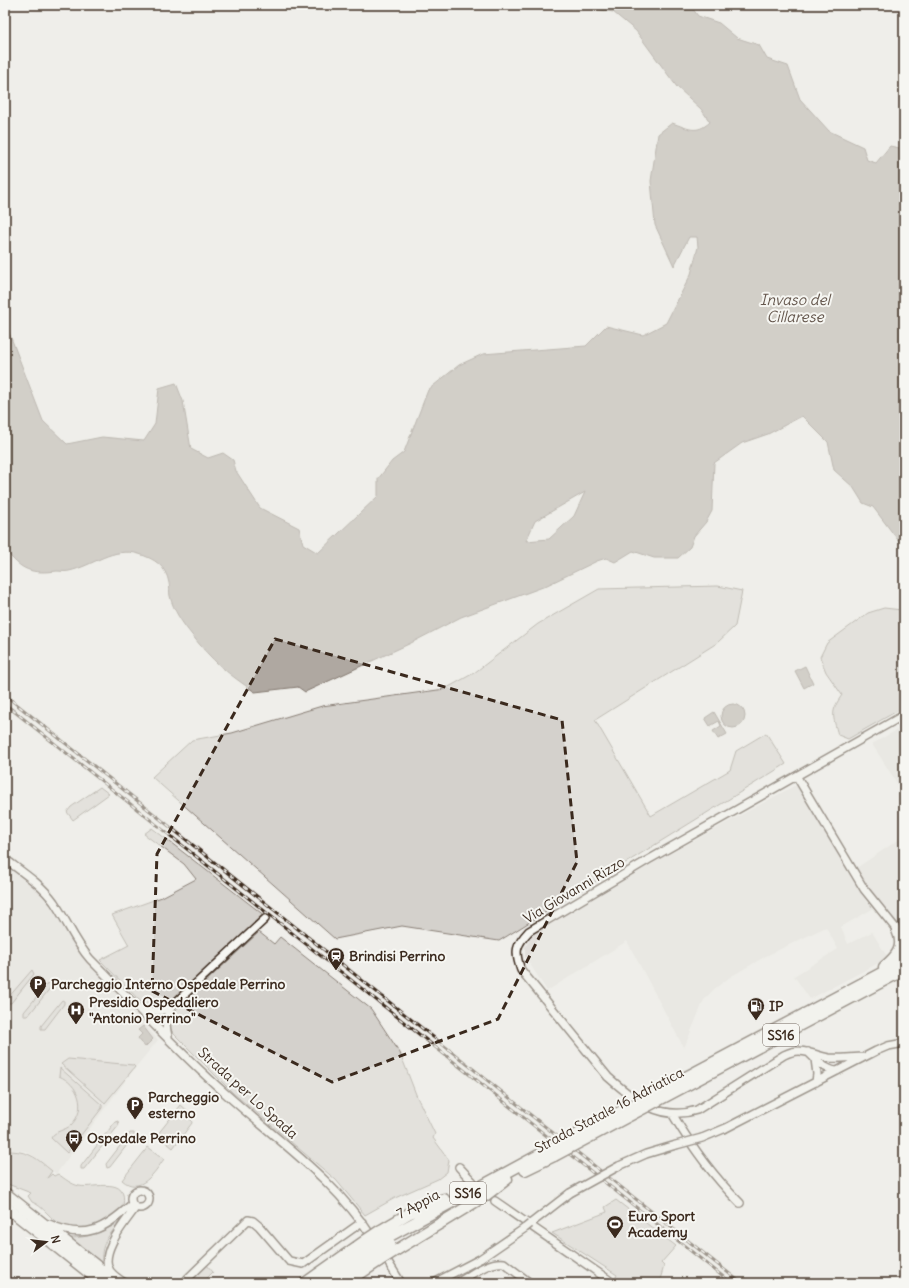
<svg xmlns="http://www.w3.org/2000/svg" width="909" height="1288" font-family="Delius,sans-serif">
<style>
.built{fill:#e2dfdb}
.green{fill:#d4d1cc;stroke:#887e75}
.water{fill:#afa8a1;stroke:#81766d;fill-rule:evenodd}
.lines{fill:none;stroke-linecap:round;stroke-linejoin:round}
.minor-casing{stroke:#3b2a1e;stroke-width:10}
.highway-casing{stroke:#3b2a1e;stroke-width:13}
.minor{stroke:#f6f6f2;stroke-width:7}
.highway{stroke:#f6f6f2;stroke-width:10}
.rail-casing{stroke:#3b2a1e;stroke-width:3}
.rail{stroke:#f6f6f2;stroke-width:1.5;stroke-dasharray:4.5;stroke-linecap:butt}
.minor-bridge-casing{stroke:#3b2a1e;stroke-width:10;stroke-linecap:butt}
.highway-bridge-casing{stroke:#3b2a1e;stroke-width:13;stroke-linecap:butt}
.minor-bridge{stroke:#f6f6f2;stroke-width:7}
.highway-bridge{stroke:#f6f6f2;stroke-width:10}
.marked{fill:none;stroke:#3b2a1e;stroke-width:3;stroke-dasharray:8 5;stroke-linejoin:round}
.labels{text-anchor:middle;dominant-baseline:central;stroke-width:4;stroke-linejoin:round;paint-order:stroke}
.shield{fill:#f6f6f2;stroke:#73675e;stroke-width:1}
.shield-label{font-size:13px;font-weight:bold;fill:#3b2a1e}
.street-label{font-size:14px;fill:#3b2a1e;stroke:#f6f6f2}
.poi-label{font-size:14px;font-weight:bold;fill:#3b2a1e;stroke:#f6f6f2;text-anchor:start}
.water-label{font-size:15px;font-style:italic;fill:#64564c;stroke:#f6f6f2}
</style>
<rect width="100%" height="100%" fill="#efeeea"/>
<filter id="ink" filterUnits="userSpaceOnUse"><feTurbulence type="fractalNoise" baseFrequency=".025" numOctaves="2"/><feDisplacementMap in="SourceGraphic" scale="8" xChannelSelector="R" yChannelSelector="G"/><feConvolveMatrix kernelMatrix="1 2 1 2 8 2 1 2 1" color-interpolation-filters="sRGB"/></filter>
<g filter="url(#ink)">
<path class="built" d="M 904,726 L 904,794 L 872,744 Z
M 794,786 L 798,786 L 848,873 L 866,901 L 874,908 L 841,927 L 848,944 L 872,932 L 888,958 L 810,999 L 794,976 L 838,949 L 826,927 L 766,956 L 730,977 L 713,990 L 704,1000 L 684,1048 L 627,941 L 547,991 L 525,956 L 525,947 L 533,935 L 657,861 Z
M 904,836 L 904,927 L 899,925 L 882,903 L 877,903 L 855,869 Z
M 5,866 L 36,889 L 60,918 L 76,948 L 134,1010 L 158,1040 L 135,1068 L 56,1174 L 31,1154 L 25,1151 L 11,1150 L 5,1152 Z"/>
<path class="green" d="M 718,586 L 742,591 L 735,626 L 717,643 L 595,720 L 651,816 L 730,770 L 736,751 L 766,733 L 786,764 L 499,941 L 402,926 L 335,939 L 152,777 L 192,740 L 232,733 L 322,706 L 445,689 L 474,673 L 538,624 L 599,589 Z
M 884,608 L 902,610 C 905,628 902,644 902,662 L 904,663 L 904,707 L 848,739 L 838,735 C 833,716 830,712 842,695 L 826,672 L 820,657 L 827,643 L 868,613 Z
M 100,787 L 109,794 L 73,820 L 67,812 L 71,807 Z
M 152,828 L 265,916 L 170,1002 C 161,1006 153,1009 143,1004 L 100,960 L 129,945 L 112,915 L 162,897 L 196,879 L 184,864 L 144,834 Z
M 259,932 L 274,944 L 280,937 L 371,1009 L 400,1053 L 417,1097 L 435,1134 L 433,1138 L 449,1160 L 447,1172 L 438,1179 L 395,1198 L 365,1215 L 336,1180 L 233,1093 L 174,1034 C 167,1025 168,1021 173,1012 Z
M 32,970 L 34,974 L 11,1003 L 8,1003 L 7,999 Z
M 48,983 L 51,984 L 51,987 L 28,1016 L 24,1016 L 24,1012 Z
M 62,1000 L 64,1001 L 64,1004 L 45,1029 L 41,1029 L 41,1026 Z
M 68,1059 L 133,1065 L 135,1067 L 105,1103 L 61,1064 Z
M 60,1068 L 102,1105 L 102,1108 L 67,1153 L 51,1138 C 55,1130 65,1131 71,1125 C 88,1108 78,1084 59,1076 Z
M 181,1105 L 189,1112 L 192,1123 L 173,1148 L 157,1135 Z
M 118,1121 L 119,1125 L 84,1169 L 81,1169 L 81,1166 L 115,1122 Z
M 130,1133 L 134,1133 L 134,1136 L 110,1167 L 107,1168 L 106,1164 Z
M 148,1147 L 164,1159 C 155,1172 140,1196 122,1180 Z
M 11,1151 C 31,1152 37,1159 52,1171 L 47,1178 L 52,1174 L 54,1176 L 58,1174 C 65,1179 71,1184 79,1186 C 95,1189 129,1175 123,1206 C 114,1222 78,1236 61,1226 C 51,1219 43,1206 32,1202 L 28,1196 L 31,1193 L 5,1183 L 5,1152 Z
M 616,1200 L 676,1246 L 661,1263 L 664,1266 L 659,1283 L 613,1283 L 617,1275 L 552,1233 L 607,1212 L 605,1207 Z
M 122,1221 C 108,1235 100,1244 102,1265 L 69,1238 C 90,1238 104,1231 122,1221 Z
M 206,1264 L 213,1272 L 202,1283 L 187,1283 Z"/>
<path class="water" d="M 583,5 L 690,5 L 698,16 L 719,23 L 737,38 L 759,45 L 767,59 L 788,66 L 800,99 L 829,131 L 863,147 L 867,160 L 876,163 L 890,146 L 904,149 L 904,548 L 873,507 L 863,503 L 853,487 L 834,470 L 828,442 L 802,416 L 768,434 L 742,443 L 714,463 L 712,511 L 706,522 L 694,536 L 690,547 L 678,558 L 654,558 L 633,551 L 615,562 L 606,558 L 597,561 L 543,587 L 461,617 L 411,643 L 305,692 L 298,687 L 255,692 C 228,674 212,661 192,635 C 183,624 173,610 170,596 C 169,592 170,587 169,583 C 166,566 155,559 139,554 C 113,546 93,566 69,571 C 65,572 61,571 57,571 C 31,574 22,571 5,550 L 5,322 L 43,421 L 67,444 L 102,437 L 144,441 L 155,424 L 159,388 L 176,383 L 183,401 L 191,449 L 208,458 L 223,453 L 233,460 L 236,471 L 260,508 L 299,528 L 303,544 L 318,553 L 378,496 L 378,479 L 392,461 L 404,452 L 428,390 L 459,365 L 483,354 L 586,346 L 606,326 L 643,335 L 666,323 L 691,274 L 698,247 L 697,237 L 689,237 L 674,266 L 655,225 L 651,181 L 658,134 L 672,123 C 688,128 696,135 710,122 L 701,109 L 677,87 L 636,31 L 613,12 L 583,7 ZM 585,492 L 574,516 L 549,539 L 526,541 L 535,521 Z
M 805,666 L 813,683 L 804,688 L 795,671 Z
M721 716a12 12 0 1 1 24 0a12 12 0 1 1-24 0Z
M 714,712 L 727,734 L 718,739 L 713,731 L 721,726 L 719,721 L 710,726 L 705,718 Z
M 143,1026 L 153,1039 L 145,1047 L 138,1038 L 142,1034 L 138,1030 Z"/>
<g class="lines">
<g class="minor-casing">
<path id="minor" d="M 797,777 L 864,889 L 897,930
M 5,859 C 22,872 41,884 54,902 C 67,921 75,942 90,959 C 135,1004 178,1052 226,1094 C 278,1141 336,1180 374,1240
M 143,1011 L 160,1011 L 171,1006
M 168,1036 C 165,1024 165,1017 172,1006 L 265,919
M 808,1052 C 816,1060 825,1070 837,1071
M 864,1057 C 853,1057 840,1059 829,1058 C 811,1055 803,1046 784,1055 L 697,1110 C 661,1122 634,1100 608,1077 L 521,970 C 514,951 516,945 529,931 L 648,860 L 904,715
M 815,1059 L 817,1074 L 816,1082
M 673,1115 C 692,1147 713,1176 740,1203
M 702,1138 L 726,1128 L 876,1051 L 888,1046 L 904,1043
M 619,1166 L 646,1154 L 676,1145
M 459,1167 L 473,1182
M131 1199a9 9 0 1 1 18 0a9 9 0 1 1-18 0Z
M 495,1201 L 609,1280 L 607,1283
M 49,1224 C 85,1241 105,1229 132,1204
M 530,1224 L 570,1193
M 383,1254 L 401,1283
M 125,1283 C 120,1280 114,1276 110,1271 C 98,1253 126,1221 136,1207
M 183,1283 L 248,1220 L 253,1221 L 259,1226 L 289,1261 L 303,1264 L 362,1222
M 434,1283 L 480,1259 L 525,1228
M 457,1283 C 471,1275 488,1261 504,1263 L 530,1283"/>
</g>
<g class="highway-casing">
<path id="highway" d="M 884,967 C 897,956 905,947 897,930
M 654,1094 L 904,961
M 659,1100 L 904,970
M 525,1170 L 554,1156
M 5,1193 L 118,1283
M 5,1206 L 102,1283
M 381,1230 L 408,1214 L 444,1199
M 386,1238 L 550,1149
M 395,1251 L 485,1196 L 507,1179
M 305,1283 L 366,1240
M 319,1283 L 370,1248
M 331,1283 L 375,1253
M 346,1283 L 379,1261"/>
</g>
<use href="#minor" class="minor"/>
<use href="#highway" class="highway"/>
<g class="rail-casing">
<path id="rail" d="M 5,695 L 741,1283
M 5,704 L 731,1283"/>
</g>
<use href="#rail" class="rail"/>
<g class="minor-bridge-casing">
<path id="minor-bridge" d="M 676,1145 L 702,1138
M 570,1193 L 619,1166
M 525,1228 L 530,1224"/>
</g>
<g class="highway-bridge-casing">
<path id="highway-bridge" d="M 550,1149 L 654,1094
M 554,1156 L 659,1100
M 366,1240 L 381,1230
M 370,1248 L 386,1238
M 375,1253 L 390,1243
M 379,1261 L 395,1251"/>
</g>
<use href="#minor-bridge" class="minor-bridge"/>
<use href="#highway-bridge" class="highway-bridge"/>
</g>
</g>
<path d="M0 0H909V1288H0ZM 275,639 L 562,720 L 577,862 L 498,1019 L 332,1082 L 152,991 L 157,854 Z" fill="#efeeea" fill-opacity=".55" fill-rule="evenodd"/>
<path class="marked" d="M 275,639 L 562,720 L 577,862 L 498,1019 L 332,1082 L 152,991 L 157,854 Z"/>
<defs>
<g id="station-pin" transform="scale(0.9)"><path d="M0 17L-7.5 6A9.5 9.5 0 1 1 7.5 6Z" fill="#3b2a1e" stroke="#f6f6f2"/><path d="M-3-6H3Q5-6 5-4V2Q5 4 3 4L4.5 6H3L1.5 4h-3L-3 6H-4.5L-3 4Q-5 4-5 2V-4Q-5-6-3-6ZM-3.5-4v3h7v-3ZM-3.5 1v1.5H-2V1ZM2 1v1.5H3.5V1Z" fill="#fff"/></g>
<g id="parking-pin" transform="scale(0.9)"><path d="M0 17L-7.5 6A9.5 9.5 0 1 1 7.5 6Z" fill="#3b2a1e" stroke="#f6f6f2"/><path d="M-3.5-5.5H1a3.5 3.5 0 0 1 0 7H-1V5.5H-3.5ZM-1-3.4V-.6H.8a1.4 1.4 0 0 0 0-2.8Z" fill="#fff"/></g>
<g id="fuel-pin" transform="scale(0.9)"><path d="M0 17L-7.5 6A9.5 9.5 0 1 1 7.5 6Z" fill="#3b2a1e" stroke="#f6f6f2"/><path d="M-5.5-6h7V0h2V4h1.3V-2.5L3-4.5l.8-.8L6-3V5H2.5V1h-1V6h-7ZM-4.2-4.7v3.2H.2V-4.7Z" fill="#fff"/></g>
<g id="hospital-pin" transform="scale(0.9)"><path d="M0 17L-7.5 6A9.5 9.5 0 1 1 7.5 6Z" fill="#3b2a1e" stroke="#f6f6f2"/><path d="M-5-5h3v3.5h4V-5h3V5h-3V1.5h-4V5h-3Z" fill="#fff"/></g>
<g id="bus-pin" transform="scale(0.9)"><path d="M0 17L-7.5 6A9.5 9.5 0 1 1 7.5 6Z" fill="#3b2a1e" stroke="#f6f6f2"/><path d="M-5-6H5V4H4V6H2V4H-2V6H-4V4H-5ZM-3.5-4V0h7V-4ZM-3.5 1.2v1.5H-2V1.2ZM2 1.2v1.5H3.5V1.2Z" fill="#fff"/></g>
<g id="stadium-pin" transform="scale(0.9)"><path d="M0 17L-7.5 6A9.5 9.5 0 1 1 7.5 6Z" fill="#3b2a1e" stroke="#f6f6f2"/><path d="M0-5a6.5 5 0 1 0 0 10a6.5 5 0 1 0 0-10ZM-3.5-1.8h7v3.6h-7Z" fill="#fff"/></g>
</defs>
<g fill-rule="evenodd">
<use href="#station-pin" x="336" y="956"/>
<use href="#parking-pin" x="38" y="984"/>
<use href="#fuel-pin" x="756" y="1006"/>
<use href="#hospital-pin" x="76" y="1010"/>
<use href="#parking-pin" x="135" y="1105"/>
<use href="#bus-pin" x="74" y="1138"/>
<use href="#stadium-pin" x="615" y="1224"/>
</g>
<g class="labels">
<g class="shield">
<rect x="763" y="1024" width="36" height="22" rx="3"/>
<rect x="450" y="1182" width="36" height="22" rx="3"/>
</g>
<g class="shield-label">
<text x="781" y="1035">SS16</text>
<text x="468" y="1193">SS16</text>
</g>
<g class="street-label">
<text transform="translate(574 890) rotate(-31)">Via Giovanni Rizzo</text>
<text transform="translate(248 1093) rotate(42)">Strada per Lo Spada</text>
<text transform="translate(609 1110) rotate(-28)">Strada Statale 16 Adriatica</text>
<text transform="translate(418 1204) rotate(-28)">7 Appia</text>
</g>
<g class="poi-label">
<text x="349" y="956">Brindisi Perrino</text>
<text x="51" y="984">Parcheggio Interno Ospedale Perrino</text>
<text x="89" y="1002">Presidio Ospedaliero<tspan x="89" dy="16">"Antonio Perrino"</tspan></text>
<text x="769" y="1006">IP</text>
<text x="148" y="1097">Parcheggio<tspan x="148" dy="16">esterno</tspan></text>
<text x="87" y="1138">Ospedale Perrino</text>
<text x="628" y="1216">Euro Sport<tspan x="628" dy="16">Academy</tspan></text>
</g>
<g class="water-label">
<text x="795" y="299">Invaso del<tspan x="795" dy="17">Cillarese</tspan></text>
</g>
</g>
<rect width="909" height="1288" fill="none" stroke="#f6f6f2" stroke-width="20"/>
<rect x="10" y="10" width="889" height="1268" fill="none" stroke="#3b2a1e" stroke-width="1.5" filter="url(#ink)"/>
<g transform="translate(46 1242) rotate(75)" stroke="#f6f6f2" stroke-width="3" paint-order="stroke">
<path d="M0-3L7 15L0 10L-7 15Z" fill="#3b2a1e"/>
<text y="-6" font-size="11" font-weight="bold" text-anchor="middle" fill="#3b2a1e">N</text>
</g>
</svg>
